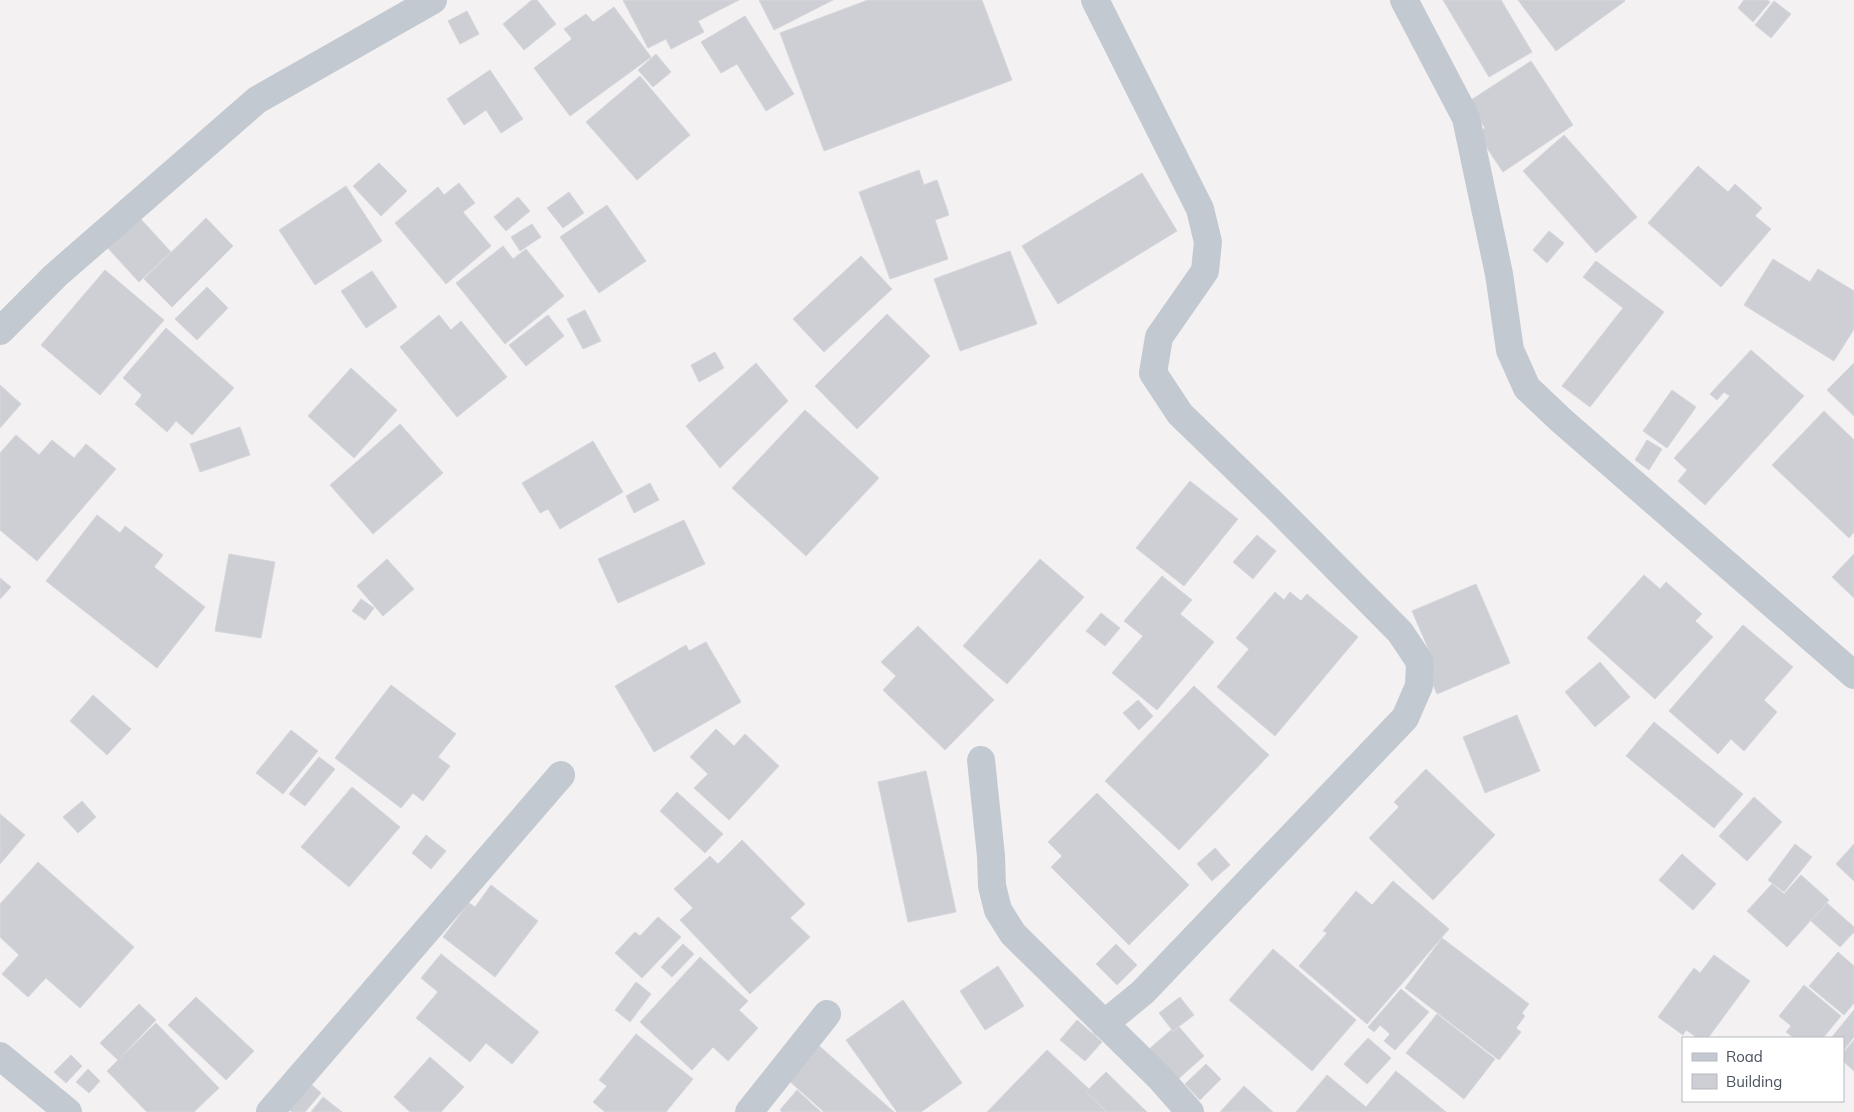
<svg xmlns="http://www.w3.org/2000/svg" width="1854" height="1112" font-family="Mulish,sans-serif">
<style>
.building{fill:#cecfd5;stroke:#d5d6dc}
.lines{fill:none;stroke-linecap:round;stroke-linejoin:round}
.street{stroke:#c2c9d1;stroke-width:28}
</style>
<rect width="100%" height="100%" fill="#f3f1f1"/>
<path class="building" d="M 532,0 L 537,0 L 556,24 L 524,50 L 503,24 Z
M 623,0 L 739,0 L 698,21 L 704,32 L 671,49 L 666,39 L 648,48 Z
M 759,0 L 833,0 L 774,30 Z
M 868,0 L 982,0 L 1012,80 L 824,151 L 780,33 Z
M 1443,0 L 1501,0 L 1532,52 L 1489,77 Z
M 1518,0 L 1624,0 L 1625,1 L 1556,51 Z
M 1744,0 L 1767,0 L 1770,2 L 1753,22 L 1738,8 Z
M 1774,1 L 1791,14 L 1771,38 L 1755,25 Z
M 614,7 L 651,57 L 570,116 L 534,68 L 572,39 L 564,29 L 586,14 L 593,22 Z
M 467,11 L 479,34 L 460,44 L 448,21 Z
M 745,16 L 794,94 L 766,111 L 737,64 L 721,73 L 701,42 Z
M 656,54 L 671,72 L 653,87 L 638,70 Z
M 1531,61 L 1573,125 L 1503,172 L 1477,133 L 1485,128 L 1468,102 Z
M 490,70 L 523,119 L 501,133 L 486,110 L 464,125 L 447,99 Z
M 640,76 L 690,135 L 637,180 L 586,122 Z
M 1564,135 L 1637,217 L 1596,253 L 1523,171 Z
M 379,163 L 407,191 L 381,216 L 353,186 Z
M 1698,166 L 1728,192 L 1735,184 L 1762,208 L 1755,216 L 1771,229 L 1721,287 L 1648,223 Z
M 919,170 L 924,185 L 937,180 L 949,215 L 935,220 L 948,259 L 890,279 L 859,192 Z
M 1142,173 L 1177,231 L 1058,304 L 1022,246 Z
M 459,183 L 475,203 L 463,212 L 491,246 L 446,284 L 395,223 L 438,187 L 444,195 Z
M 346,186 L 382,241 L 315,285 L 279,230 Z
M 569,192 L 584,213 L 563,228 L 547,208 Z
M 518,197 L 530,211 L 506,231 L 494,217 Z
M 607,205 L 646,261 L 599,293 L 560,237 Z
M 137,215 L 171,252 L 139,282 L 105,245 Z
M 206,218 L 233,246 L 172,307 L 144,279 Z
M 532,224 L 541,237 L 520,251 L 511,237 Z
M 1549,231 L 1564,243 L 1547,263 L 1533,250 Z
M 503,246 L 513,259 L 526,249 L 564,296 L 505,344 L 456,283 Z
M 1010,251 L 1037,324 L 960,351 L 934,279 Z
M 861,256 L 892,289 L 824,352 L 793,319 Z
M 1773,259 L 1810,282 L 1818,269 L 1854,291 L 1854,329 L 1834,361 L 1744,305 Z
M 1596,261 L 1664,312 L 1590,407 L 1562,386 L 1623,308 L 1583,277 Z
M 105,270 L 164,320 L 100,395 L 41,345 Z
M 372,271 L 397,307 L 366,328 L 341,291 Z
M 207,287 L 228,308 L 197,340 L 175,319 Z
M 585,310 L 601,341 L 583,349 L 567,319 Z
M 887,314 L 930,356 L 857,429 L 815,386 Z
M 439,315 L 451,330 L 461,321 L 507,377 L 457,417 L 400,347 Z
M 548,315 L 564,336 L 526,366 L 509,345 Z
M 166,328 L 234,388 L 192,435 L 176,421 L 167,432 L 135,404 L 142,395 L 123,378 Z
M 1751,350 L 1804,396 L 1705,505 L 1678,481 L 1687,470 L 1674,458 L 1730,396 L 1724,392 L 1717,400 L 1710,394 Z
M 715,352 L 724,368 L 699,382 L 691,365 Z
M 756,363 L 788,401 L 720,468 L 686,426 Z
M 1854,363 L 1854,416 L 1827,390 Z
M 351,368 L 397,410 L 354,458 L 308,416 Z
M 0,385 L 21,404 L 0,428 Z
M 1672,390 L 1696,407 L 1667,448 L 1643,431 Z
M 805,410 L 879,478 L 806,556 L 732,488 Z
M 1824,411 L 1854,440 L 1854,532 L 1849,538 L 1772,465 Z
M 400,424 L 443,473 L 373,534 L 330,485 Z
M 240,427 L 250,455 L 200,472 L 190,444 Z
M 16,435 L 39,455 L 52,440 L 74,458 L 86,444 L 116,469 L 37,561 L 0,530 L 0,453 Z
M 1647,440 L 1662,449 L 1649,470 L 1635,460 Z
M 593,441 L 623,492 L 560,529 L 548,509 L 540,513 L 522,483 Z
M 1190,481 L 1238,519 L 1184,586 L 1136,548 Z
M 650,483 L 659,500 L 634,513 L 626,496 Z
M 97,515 L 120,533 L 125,526 L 163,555 L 154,567 L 205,607 L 157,668 L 46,581 Z
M 684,520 L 705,564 L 618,603 L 598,559 Z
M 1257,535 L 1276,551 L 1253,579 L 1233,562 Z
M 229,554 L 275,562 L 261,638 L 215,631 Z
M 1854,554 L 1854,598 L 1832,577 Z
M 387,559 L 414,589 L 383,616 L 357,586 Z
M 1040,559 L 1084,597 L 1007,684 L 963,646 Z
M 1644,575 L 1660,589 L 1666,582 L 1702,614 L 1695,621 L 1713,637 L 1655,699 L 1587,638 Z
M 1162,576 L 1192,600 L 1180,614 L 1214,642 L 1157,710 L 1112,673 L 1143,636 L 1124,621 Z
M 0,578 L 11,587 L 0,599 Z
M 1476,584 L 1510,663 L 1437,694 L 1426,667 L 1435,664 L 1412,611 Z
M 1275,592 L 1284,600 L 1290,592 L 1301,601 L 1307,594 L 1358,637 L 1275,736 L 1217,687 L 1249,649 L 1236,638 Z
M 361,599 L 374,608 L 365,620 L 352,611 Z
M 1101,613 L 1120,628 L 1105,646 L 1086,631 Z
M 1743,625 L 1793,667 L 1764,700 L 1777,712 L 1744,751 L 1731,739 L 1718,754 L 1669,711 Z
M 918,626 L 994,700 L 945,750 L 883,690 L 896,676 L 881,662 Z
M 706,642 L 741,702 L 654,752 L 615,686 L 686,645 L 689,651 Z
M 1600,662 L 1630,697 L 1595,727 L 1565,692 Z
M 391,685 L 456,734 L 438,757 L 450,766 L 423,801 L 413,793 L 401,808 L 335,758 Z
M 1194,686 L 1269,755 L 1179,850 L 1105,781 Z
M 93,695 L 131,729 L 107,755 L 70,721 Z
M 1138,700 L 1153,716 L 1139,730 L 1123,713 Z
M 1517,715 L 1540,771 L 1485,793 L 1463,737 Z
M 1654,722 L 1743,794 L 1714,828 L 1626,756 Z
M 716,729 L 734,746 L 745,734 L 779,766 L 729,820 L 694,788 L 708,774 L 690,757 Z
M 291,730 L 318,751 L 283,794 L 256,773 Z
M 319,757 L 335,769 L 305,806 L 289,794 Z
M 1426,769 L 1495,835 L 1433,900 L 1369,838 L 1399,807 L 1394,802 Z
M 926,771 L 956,912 L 908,922 L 878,782 Z
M 352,787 L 400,827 L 349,887 L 301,847 Z
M 677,792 L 723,834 L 705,853 L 660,811 Z
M 1097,793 L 1189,885 L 1129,945 L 1051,867 L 1062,856 L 1048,842 Z
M 1754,797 L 1782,822 L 1747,861 L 1719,836 Z
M 82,801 L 96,817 L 78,833 L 63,817 Z
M 0,814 L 25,835 L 0,864 Z
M 426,835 L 446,851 L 431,869 L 412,853 Z
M 742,840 L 805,904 L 790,918 L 810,937 L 750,994 L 680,920 L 693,908 L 674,889 L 710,856 L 718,864 Z
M 1795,844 L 1812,857 L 1784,892 L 1768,880 Z
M 1854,844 L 1854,881 L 1836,864 Z
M 1215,848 L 1230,865 L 1212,881 L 1197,864 Z
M 1682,854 L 1716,884 L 1693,910 L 1659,880 Z
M 38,862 L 134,947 L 80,1008 L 46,978 L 28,997 L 2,974 L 19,955 L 0,937 L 0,904 Z
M 1801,875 L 1829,900 L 1787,947 L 1747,911 L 1772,884 L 1784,894 Z
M 1393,881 L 1449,929 L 1367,1024 L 1299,966 L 1327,933 L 1323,931 L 1356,891 L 1372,905 Z
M 491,885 L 538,921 L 495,977 L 443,937 L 469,903 L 475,907 Z
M 1827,903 L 1854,927 L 1854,932 L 1840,947 L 1811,921 Z
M 658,917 L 681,937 L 642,978 L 615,953 L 635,932 L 640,936 Z
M 1442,938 L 1529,1004 L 1522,1013 L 1525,1016 L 1516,1028 L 1521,1032 L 1499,1060 L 1405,988 Z
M 683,944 L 694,954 L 672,977 L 661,967 Z
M 1116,944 L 1137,965 L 1117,985 L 1096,964 Z
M 1273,949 L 1356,1020 L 1312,1071 L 1229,1000 Z
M 1838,952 L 1854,966 L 1854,1003 L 1844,1015 L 1809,986 Z
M 441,954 L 539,1032 L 512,1064 L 486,1043 L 470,1062 L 416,1018 L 438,992 L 421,978 Z
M 1714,955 L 1750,981 L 1708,1038 L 1693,1038 L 1695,1036 L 1686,1030 L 1683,1035 L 1658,1017 L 1694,968 L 1700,973 Z
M 700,957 L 748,1001 L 739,1010 L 758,1028 L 728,1061 L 713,1047 L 692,1070 L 640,1022 Z
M 998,966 L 1024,1006 L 985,1030 L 960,991 Z
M 636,982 L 651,994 L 630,1022 L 615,1010 Z
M 1804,985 L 1841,1016 L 1823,1038 L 1794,1038 L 1786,1032 L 1791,1026 L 1779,1016 Z
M 1401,989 L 1429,1012 L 1395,1050 L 1384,1041 L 1390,1034 L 1380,1025 L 1374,1032 L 1368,1027 Z
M 196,997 L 254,1051 L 226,1080 L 168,1025 Z
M 1180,997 L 1194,1015 L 1173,1031 L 1159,1013 Z
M 903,1000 L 962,1083 L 921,1112 L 897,1112 L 846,1040 Z
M 139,1004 L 156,1020 L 118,1060 L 100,1043 Z
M 1854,1010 L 1854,1037 L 1843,1051 L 1843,1038 L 1831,1038 Z
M 1437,1014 L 1495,1059 L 1464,1099 L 1406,1053 Z
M 1077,1020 L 1102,1042 L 1085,1061 L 1060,1040 Z
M 156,1023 L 219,1088 L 194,1112 L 147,1112 L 107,1071 Z
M 1179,1027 L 1204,1056 L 1176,1081 L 1148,1050 L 1171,1030 L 1173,1032 Z
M 636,1034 L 693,1079 L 666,1112 L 605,1112 L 593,1102 L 607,1086 L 599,1080 Z
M 1368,1038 L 1391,1058 L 1367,1084 L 1344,1064 Z
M 1854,1040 L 1854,1071 L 1843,1061 L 1843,1053 Z
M 817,1044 L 894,1112 L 824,1112 L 787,1079 Z
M 1047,1050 L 1089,1089 L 1086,1092 L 1106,1112 L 987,1112 Z
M 71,1055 L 82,1066 L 66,1083 L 54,1072 Z
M 430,1057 L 464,1087 L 441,1112 L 410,1112 L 394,1097 Z
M 1206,1064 L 1221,1079 L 1200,1100 L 1185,1084 Z
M 88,1069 L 100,1081 L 89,1093 L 76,1082 Z
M 1396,1071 L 1446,1112 L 1296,1112 L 1327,1075 L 1366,1107 Z
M 1106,1072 L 1147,1112 L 1107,1112 L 1086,1092 Z
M 306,1080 L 321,1093 L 305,1112 L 292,1112 L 285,1106 Z
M 1244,1086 L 1273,1112 L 1220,1112 Z
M 797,1090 L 821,1112 L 782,1112 L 780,1110 Z
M 323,1097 L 342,1112 L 311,1112 Z"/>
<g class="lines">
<path class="street" d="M 1095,0 L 1200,209 L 1208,242 L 1205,271 L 1159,337 L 1153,373 L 1180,414 L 1275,506 L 1400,632 L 1420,662 L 1419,686 L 1405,718 L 1143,992 L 1104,1024
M 1404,0 L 1466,118 L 1499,274 L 1510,350 L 1527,388 L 1562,421 L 1854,675
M 0,331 L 56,275 L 257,100 L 433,0
M 981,760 L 991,856 L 992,886 L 998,910 L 1013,934 L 1160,1078 L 1190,1112
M 0,1056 L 68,1112
M 270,1112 L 561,775
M 749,1112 L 827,1014"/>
</g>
<rect x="1682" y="1037" width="162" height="65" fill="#ffffff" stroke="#b6b9be"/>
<rect x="1692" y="1053" width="25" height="8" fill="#c2c9d1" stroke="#b6b9be"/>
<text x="1726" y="1062" font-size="15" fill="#49515d">Road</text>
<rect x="1692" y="1074" width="25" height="15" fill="#cecfd5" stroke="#b6b9be"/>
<text x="1726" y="1087" font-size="15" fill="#49515d">Building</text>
</svg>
